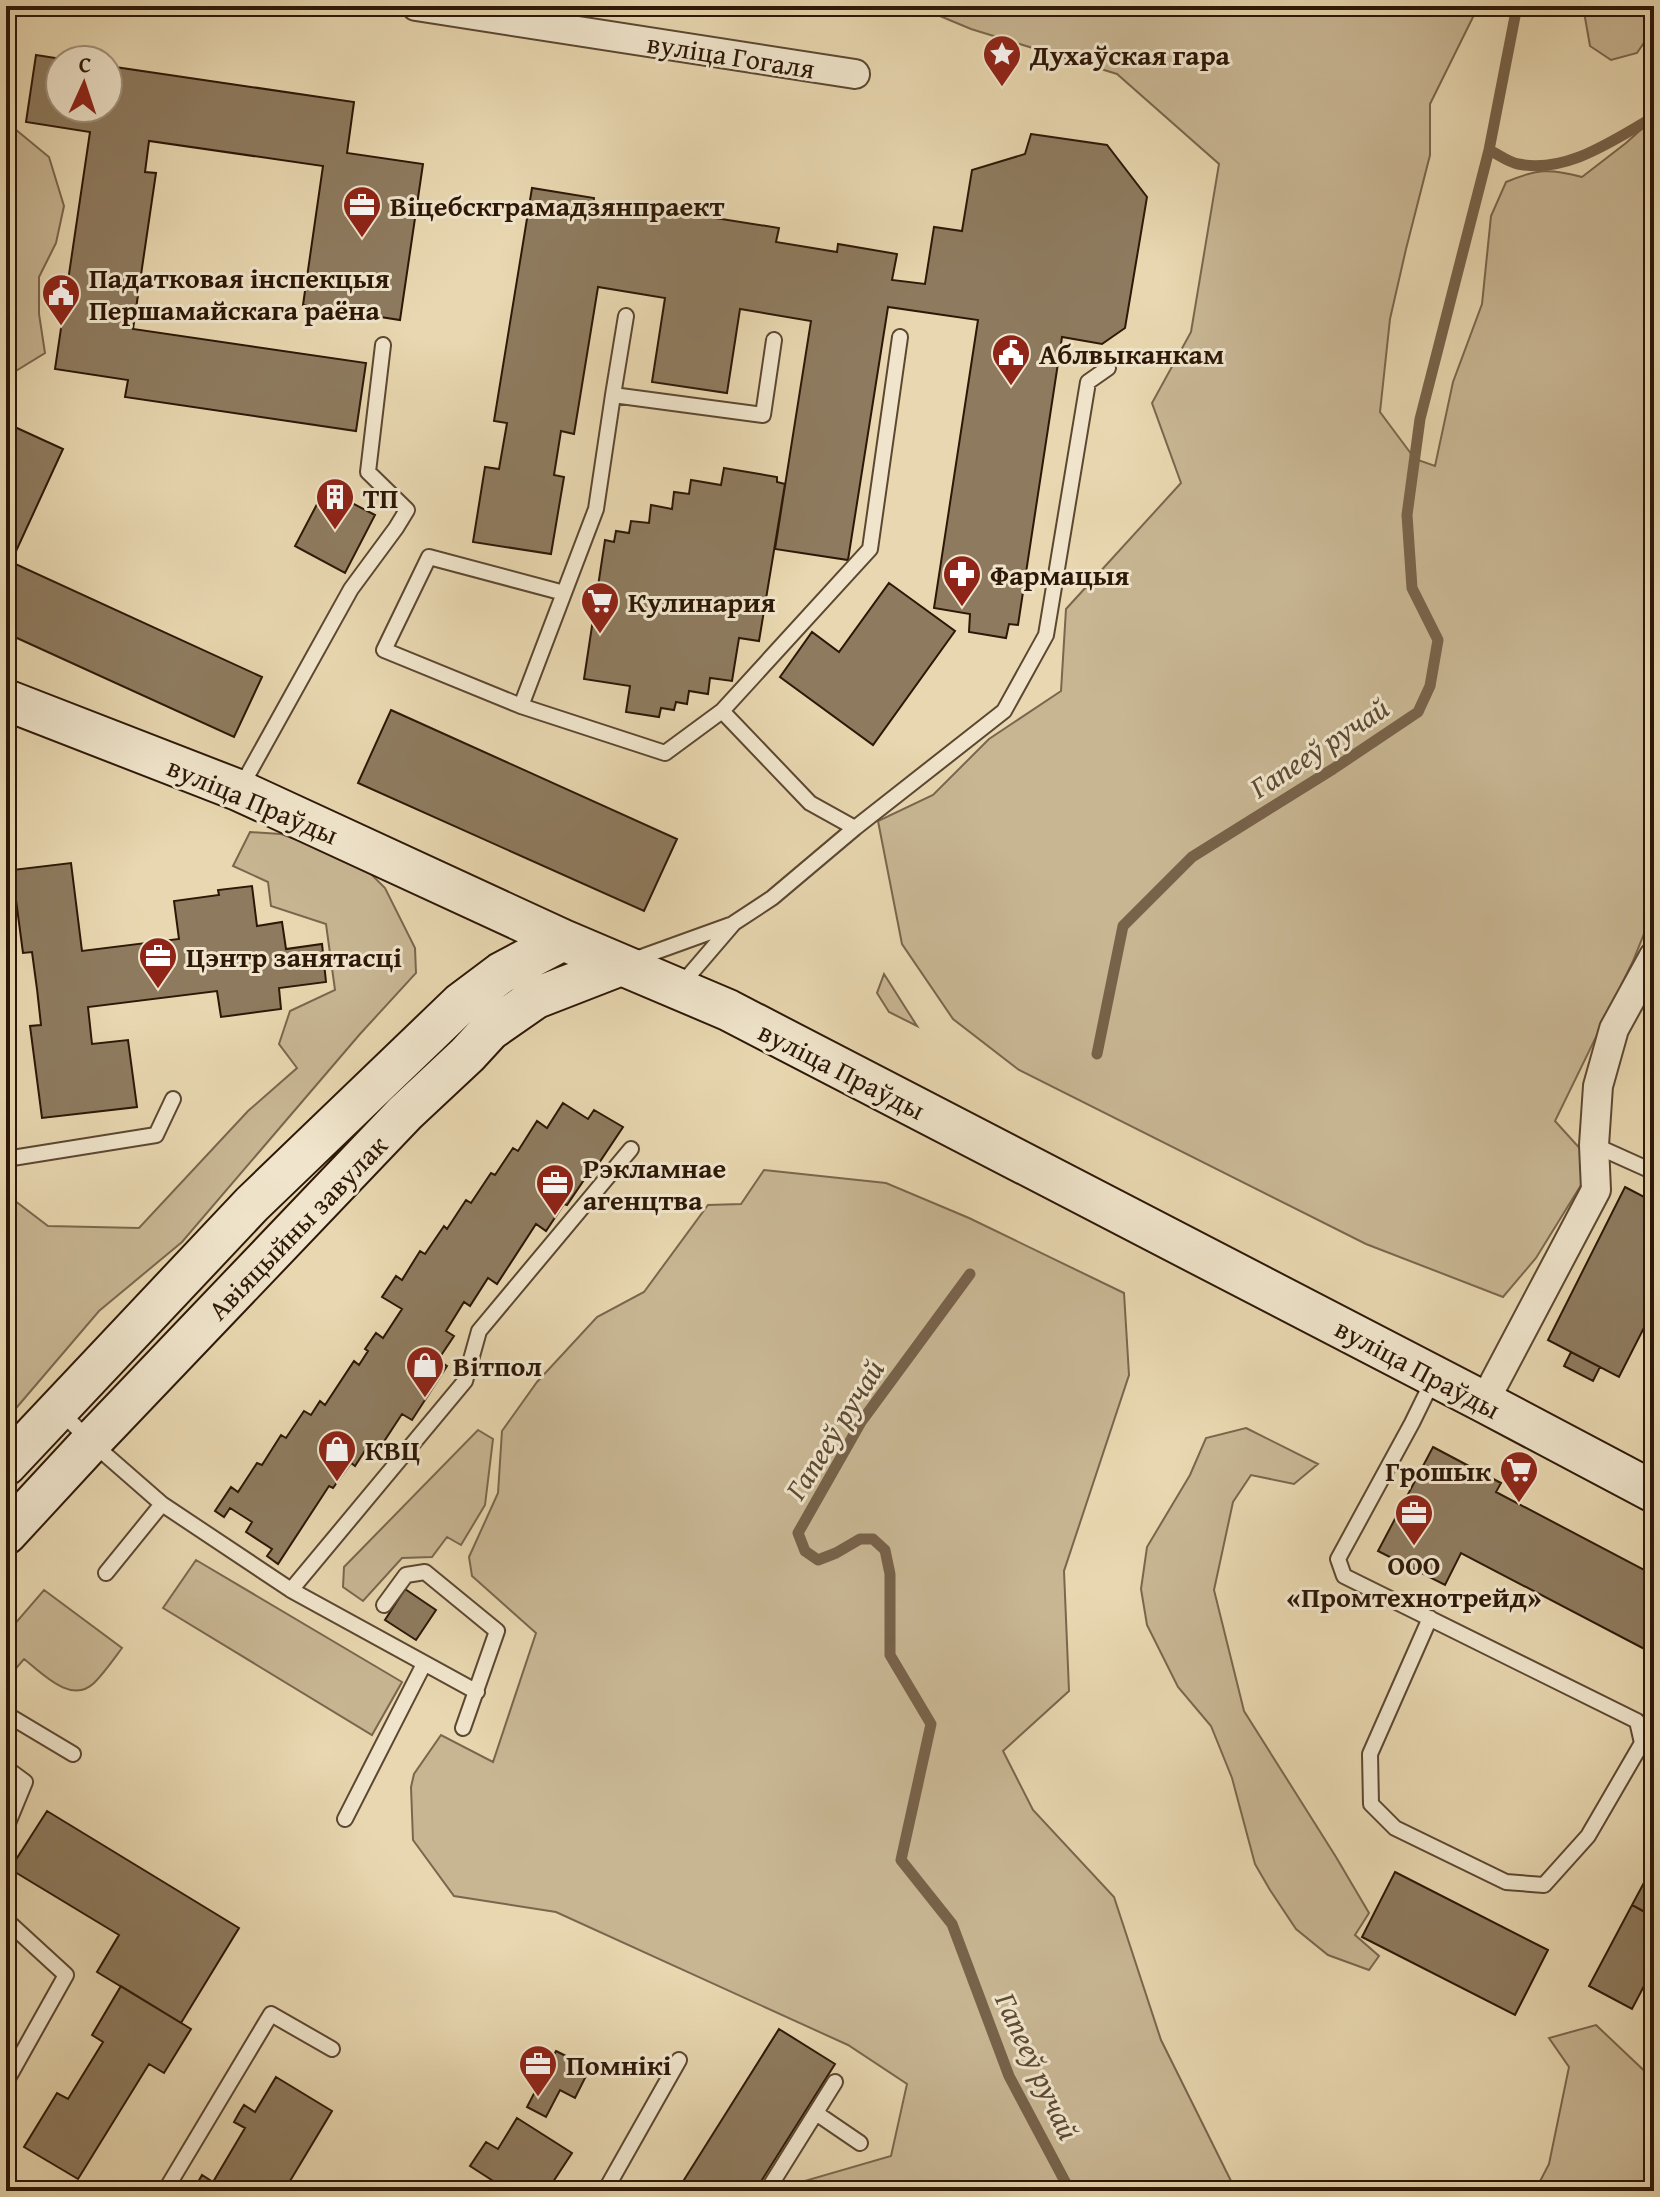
<svg xmlns="http://www.w3.org/2000/svg" width="1660" height="2197" font-family="'Gentium Book Plus',serif">
<style>
.green{fill:#c8b693;stroke:#7a664d;stroke-width:2}
.lines{fill:none;stroke-linecap:round;stroke-linejoin:round}
.stream{stroke:#77634a;stroke-width:11}
.building{fill:#8e7b5f;stroke:#2d1707;stroke-width:2}
.lane-casing{stroke:#5c4731;stroke-width:18}
.street-casing{stroke:#5c4731;stroke-width:32}
.secondary-casing{stroke:#2d1707;stroke-width:44}
.lane{stroke:#f0e5cc;stroke-width:14}
.street{stroke:#f0e5cc;stroke-width:28}
.secondary{stroke:#f0e5cc;stroke-width:40}
.labels{text-anchor:middle;dominant-baseline:central;stroke-width:6;stroke-linejoin:round;paint-order:stroke}
.poi-label{font-size:28px;font-weight:bold;fill:#2d1707;stroke:#f0e5cc;text-anchor:start}
.street-label{font-size:28px;fill:#2d1707;stroke:#f0e5cc}
.water-label{font-size:30px;font-style:italic;fill:#5e4a34;stroke:#f0e5cc}
</style>
<rect width="100%" height="100%" fill="#e8d7b0"/>
<filter id="stains"><feTurbulence type="fractalNoise" baseFrequency=".0025" numOctaves="4"/><feColorMatrix values="0 0 0 0 .2 0 0 0 0 .09 0 0 0 0 .02 0 0 0 .5 -.17"/></filter>
<radialGradient id="worn" r=".72"><stop offset=".6" stop-color="#630" stop-opacity="0"/><stop offset="1" stop-color="#630" stop-opacity=".3"/></radialGradient>
<path class="green" d="M 916,6 L 1476,6 L 1476,11 L 1430,104 L 1430,155 L 1406,249 L 1390,319 L 1380,412 L 1415,459 L 1435,466 L 1453,382 L 1482,304 L 1491,216 L 1506,182 C 1537,169 1549,168 1582,177 L 1626,143 L 1654,118 L 1654,909 L 1633,961 L 1555,1121 L 1594,1164 L 1536,1258 L 1503,1297 L 1366,1244 L 1019,1070 L 953,1019 L 902,944 L 878,821 L 933,795 L 989,739 L 1061,691 L 1066,609 L 1181,483 L 1152,403 L 1191,332 L 1219,164 L 1117,74 L 971,29 Z
M 1585,6 L 1654,6 L 1654,28 L 1637,53 L 1611,60 L 1590,46 L 1584,12 Z
M 15,129 L 49,157 L 64,206 L 56,243 L 39,277 L 39,314 L 45,353 L 6,377 L 6,132 Z
M 250,832 L 281,834 L 360,863 L 385,888 L 415,948 L 416,973 L 360,1034 L 182,1242 L 99,1311 L 6,1420 L 6,1194 L 48,1226 L 139,1228 L 248,1111 L 297,1068 L 279,1044 L 290,1011 L 335,990 L 326,924 L 271,906 L 268,882 L 233,866 Z
M 884,974 L 917,1026 L 889,1012 L 877,993 Z
M 764,1170 L 886,1183 L 969,1218 L 1124,1293 L 1129,1375 L 1064,1571 L 1069,1691 L 1003,1751 L 1033,1810 L 1114,1897 L 1161,2040 L 1232,2183 L 1245,2191 L 795,2191 L 801,2182 L 891,2156 L 907,2084 L 848,2045 L 556,1912 L 454,1896 L 413,1840 L 411,1787 L 414,1774 L 441,1735 L 493,1762 L 536,1633 L 472,1576 L 469,1557 L 498,1493 L 502,1431 L 537,1382 L 597,1317 L 644,1292 L 708,1205 L 741,1204 Z
M 1246,1428 L 1318,1464 L 1294,1484 L 1251,1475 L 1233,1502 L 1214,1590 L 1244,1711 L 1336,1857 L 1369,1913 L 1355,1935 L 1379,1956 L 1369,1970 L 1328,1955 L 1296,1929 L 1270,1890 L 1255,1864 L 1232,1778 L 1211,1726 L 1178,1687 L 1147,1625 L 1141,1589 L 1147,1547 L 1190,1475 L 1206,1438 Z
M 478,1430 L 493,1439 L 485,1505 L 461,1545 L 447,1537 L 432,1557 L 402,1558 L 363,1601 L 343,1587 L 344,1567 Z
M 196,1560 L 402,1682 L 372,1735 L 163,1608 Z
M 44,1590 L 122,1648 C 113,1660 104,1673 94,1683 C 71,1705 42,1673 24,1659 L 6,1680 L 6,1634 Z
M 1596,2025 L 1654,2080 L 1654,2191 L 1535,2191 L 1549,2164 L 1569,2067 L 1549,2038 Z"/>
<g class="lines">
<path class="stream" d="M 1517,6 L 1489,150 C 1498,154 1508,162 1518,164 C 1567,174 1613,140 1654,117
M 1097,1054 L 1123,926 L 1192,857 L 1333,769 L 1418,712 L 1430,686 L 1438,640 L 1412,588 L 1407,515 L 1420,419 L 1489,150
M 970,1274 L 861,1422 L 798,1533 L 805,1551 L 818,1560 L 836,1553 L 860,1539 L 873,1539 L 885,1550 L 890,1574 L 890,1655 L 931,1724 L 901,1860 L 952,1924 L 1009,2076 L 1069,2189 L 1076,2191"/>
</g>
<path class="building" d="M 36,55 L 68,60 L 60,60 L 60,108 L 108,108 L 108,66 L 354,102 L 347,153 L 423,164 L 400,320 L 303,305 L 323,166 L 149,141 L 145,172 L 156,173 L 133,329 L 366,363 L 356,431 L 125,397 L 128,380 L 55,369 L 90,132 L 26,122 Z
M 1031,134 L 1107,145 L 1147,197 L 1125,328 L 1102,344 L 1062,337 L 1018,625 L 1009,624 L 1006,638 L 969,632 L 970,614 L 934,608 L 978,320 L 888,307 L 848,560 L 775,549 L 811,321 L 740,309 L 727,393 L 652,382 L 665,298 L 598,287 L 574,434 L 561,431 L 554,475 L 564,477 L 551,554 L 473,542 L 485,467 L 499,469 L 507,423 L 494,421 L 532,188 L 594,198 L 593,207 L 657,216 L 658,209 L 779,228 L 776,242 L 837,252 L 838,244 L 897,254 L 892,280 L 925,284 L 934,227 L 962,231 L 972,170 L 1025,154 Z
M 6,423 L 63,449 L 11,562 L 262,677 L 234,737 L 6,633 Z
M 724,468 L 777,477 L 777,482 L 785,484 L 759,641 L 739,638 L 732,681 L 710,678 L 708,694 L 689,691 L 687,704 L 676,702 L 674,710 L 661,708 L 659,717 L 626,712 L 630,686 L 584,679 L 605,540 L 614,542 L 616,531 L 629,533 L 631,521 L 649,523 L 651,505 L 672,509 L 674,492 L 689,494 L 691,480 L 721,485 Z
M 325,489 L 375,515 L 345,573 L 295,546 Z
M 889,583 L 955,631 L 873,745 L 780,677 L 812,632 L 839,652 Z
M 391,710 L 677,839 L 644,911 L 358,783 Z
M 71,863 L 82,951 L 179,939 L 174,901 L 219,895 L 218,890 L 252,886 L 257,926 L 282,922 L 286,949 L 322,944 L 326,982 L 279,988 L 281,1009 L 221,1017 L 217,991 L 88,1007 L 92,1044 L 128,1040 L 137,1107 L 42,1118 L 30,1026 L 41,1025 L 37,989 L 32,952 L 23,953 L 12,870 Z
M 563,1103 L 588,1119 L 594,1110 L 623,1127 L 589,1178 L 586,1177 L 567,1205 L 564,1204 L 546,1231 L 536,1224 L 497,1284 L 488,1278 L 470,1306 L 464,1302 L 446,1331 L 454,1336 L 438,1360 L 447,1366 L 412,1420 L 402,1414 L 379,1449 L 370,1443 L 355,1466 L 351,1463 L 333,1488 L 329,1486 L 278,1564 L 267,1556 L 272,1549 L 246,1532 L 252,1522 L 230,1508 L 224,1517 L 215,1511 L 231,1487 L 238,1492 L 257,1463 L 262,1465 L 281,1435 L 286,1438 L 304,1411 L 311,1415 L 320,1401 L 325,1405 L 354,1361 L 359,1365 L 368,1351 L 365,1349 L 376,1333 L 383,1338 L 402,1309 L 382,1297 L 396,1276 L 402,1280 L 420,1251 L 425,1254 L 444,1226 L 447,1229 L 466,1200 L 471,1203 L 491,1173 L 495,1175 L 513,1148 L 518,1151 L 537,1121 L 547,1128 Z
M 1625,1187 L 1654,1202 L 1654,1308 L 1619,1377 L 1548,1340 Z
M 1571,1352 L 1600,1367 L 1593,1381 L 1564,1366 Z
M 1433,1447 L 1501,1483 L 1496,1492 L 1654,1575 L 1654,1654 L 1461,1553 L 1445,1585 L 1378,1551 Z
M 405,1589 L 436,1610 L 416,1640 L 385,1620 Z
M 47,1811 L 239,1928 L 181,2023 L 97,1972 L 119,1935 L 10,1869 Z
M 1654,1864 L 1654,1917 L 1632,1905 Z
M 1395,1872 L 1548,1950 L 1515,2015 L 1362,1937 Z
M 1632,1905 L 1654,1917 L 1654,1967 L 1632,2009 L 1589,1986 Z
M 121,1986 L 191,2029 L 164,2073 L 149,2064 L 78,2179 L 24,2147 L 57,2093 L 68,2099 L 103,2042 L 92,2035 Z
M 779,2029 L 835,2064 L 755,2191 L 677,2191 Z
M 556,2051 L 590,2068 L 575,2098 L 560,2090 L 546,2117 L 527,2107 Z
M 276,2077 L 332,2111 L 284,2191 L 193,2191 L 202,2175 L 213,2182 L 245,2128 L 234,2122 L 239,2113 L 244,2105 L 255,2112 Z
M 517,2118 L 572,2153 L 547,2191 L 502,2191 L 504,2188 L 470,2166 L 486,2142 L 498,2149 Z"/>
<g class="lines">
<g class="lane-casing">
<path id="lane" d="M 626,316 L 613,395 L 763,415 L 774,340
M 900,337 L 870,549 L 722,711 L 810,803 L 855,828 L 1004,711 L 1046,635 L 1088,382 L 1108,368
M 564,593 L 429,557 L 384,650 L 521,706 L 665,753 L 722,711
M 521,706 L 596,509 L 613,395
M 241,787 L 351,589 L 396,528 L 407,510 L 368,472 L 383,345
M 633,960 L 730,925
M 680,986 L 734,923 L 772,898 L 855,828
M 1594,1145 L 1654,1172
M 6,1159 L 156,1135 L 173,1099
M 61,1412 L 91,1442 L 162,1504 L 291,1590 L 477,1692
M 106,1573 L 162,1504
M 291,1590 L 465,1381 L 479,1331 L 631,1149
M 384,1605 L 406,1575 L 425,1572 L 497,1631 L 463,1728
M 1430,1618 L 1370,1754 L 1371,1804 L 1395,1828 L 1506,1882 L 1544,1885 L 1588,1836 L 1642,1743 L 1637,1721 L 1344,1576 L 1338,1559 L 1412,1423 L 1434,1378
M 6,1714 L 73,1754
M 6,1768 L 25,1782 L 6,1828
M 345,1819 L 424,1664
M 6,1920 L 66,1975 L 6,2082
M 816,2113 L 860,2143
M 165,2191 L 271,2014 L 332,2049
M 605,2191 L 679,2060
M 767,2191 L 835,2082"/>
</g>
<g class="street-casing">
<path id="street" d="M 416,6 L 855,74
M 1484,1402 L 1596,1190 L 1594,1145 L 1598,1086 L 1614,1029 L 1654,956"/>
</g>
<g class="secondary-casing">
<path id="secondary" d="M 6,700 L 238,790 L 563,940 L 728,1010 L 1484,1402 L 1654,1492
M 6,1465 L 252,1204 L 461,1003 L 501,973 L 563,940
M 6,1534 L 91,1442 L 405,1113 L 467,1055 L 490,1030 L 536,998 L 621,965"/>
</g>
<use href="#lane" class="lane"/>
<use href="#street" class="street"/>
<use href="#secondary" class="secondary"/>
</g>
<defs>
<g id="sight-pin" transform="scale(2)"><path d="M0 17L-7.5 6A9.5 9.5 0 1 1 7.5 6Z" fill="#8f2418" stroke="#f0e5cc"/><path d="M0-6L1.8-2.2L6-1.7L2.9 1.2L3.7 5.4L0 3.3L-3.7 5.4L-2.9 1.2L-6-1.7L-1.8-2.2Z" fill="#fff"/></g>
<g id="office-pin" transform="scale(2)"><path d="M0 17L-7.5 6A9.5 9.5 0 1 1 7.5 6Z" fill="#8f2418" stroke="#f0e5cc"/><path d="M-6-3h4V-5.5h4V-3h4V5H-6ZM-1-4.5V-3h2v-1.5ZM-6 0V1H6V0Z" fill="#fff"/></g>
<g id="civic-pin" transform="scale(2)"><path d="M0 17L-7.5 6A9.5 9.5 0 1 1 7.5 6Z" fill="#8f2418" stroke="#f0e5cc"/><path d="M-.6-6.5H3V-4.5H.6V-3L4-1V1h2V6H-6V1h2V-1L-.6-3ZM-1.2 2.5V6h2.4V2.5Z" fill="#fff"/></g>
<g id="building-pin" transform="scale(2)"><path d="M0 17L-7.5 6A9.5 9.5 0 1 1 7.5 6Z" fill="#8f2418" stroke="#f0e5cc"/><path d="M-4-6H4V6H1V3H-1V6H-4ZM-2.5-4.3h1.7v1.8h-1.7ZM.8-4.3h1.7v1.8H.8ZM-2.5-1h1.7V.8h-1.7ZM.8-1h1.7V.8H.8Z" fill="#fff"/></g>
<g id="pharmacy-pin" transform="scale(2)"><path d="M0 17L-7.5 6A9.5 9.5 0 1 1 7.5 6Z" fill="#8f2418" stroke="#f0e5cc"/><path d="M-2-6h4v4h4v4h-4v4h-4v-4h-4v-4h4Z" fill="#fff"/></g>
<g id="supermarket-pin" transform="scale(2)"><path d="M0 17L-7.5 6A9.5 9.5 0 1 1 7.5 6Z" fill="#8f2418" stroke="#f0e5cc"/><path d="M-6-5.5h2.5l.6 2H6L4.5 2H-2.5L-4.4-4H-6ZM-1.5 3.2a1.3 1.3 0 1 0 .1 0ZM3 3.2a1.3 1.3 0 1 0 .1 0Z" fill="#fff"/></g>
<g id="shop-pin" transform="scale(2)"><path d="M0 17L-7.5 6A9.5 9.5 0 1 1 7.5 6Z" fill="#8f2418" stroke="#f0e5cc"/><path d="M-5-2.5h2.3a2.7 3.5 0 0 1 5.4 0H5L5.5 6h-11ZM-1.5-2.5h3a1.5 2.3 0 0 0-3 0Z" fill="#fff"/></g>
</defs>
<g fill-rule="evenodd">
<use href="#sight-pin" x="1002" y="54"/>
<use href="#office-pin" x="362" y="205"/>
<use href="#civic-pin" x="61" y="293"/>
<use href="#civic-pin" x="1011" y="353"/>
<use href="#building-pin" x="335" y="497"/>
<use href="#pharmacy-pin" x="962" y="574"/>
<use href="#supermarket-pin" x="600" y="601"/>
<use href="#office-pin" x="158" y="956"/>
<use href="#office-pin" x="555" y="1183"/>
<use href="#shop-pin" x="425" y="1365"/>
<use href="#shop-pin" x="337" y="1449"/>
<use href="#supermarket-pin" x="1519" y="1470"/>
<use href="#office-pin" x="1414" y="1513"/>
<use href="#office-pin" x="538" y="2064"/>
</g>
<g class="labels">
<g class="poi-label">
<text x="1030" y="54">Духаўская гара</text>
<text x="390" y="205">Віцебскграмадзянпраект</text>
<text x="89" y="277">Падатковая інспекцыя<tspan x="89" dy="32">Першамайскага раёна</tspan></text>
<text x="1039" y="353">Аблвыканкам</text>
<text x="363" y="497">ТП</text>
<text x="990" y="574">Фармацыя</text>
<text x="628" y="601">Кулинария</text>
<text x="186" y="956">Цэнтр занятасці</text>
<text x="583" y="1167">Рэкламнае<tspan x="583" dy="32">агенцтва</tspan></text>
<text x="453" y="1365">Вітпол</text>
<text x="365" y="1449">КВЦ</text>
<text x="1491" y="1470" text-anchor="end">Грошык</text>
<text x="1414" y="1564" text-anchor="middle">ООО<tspan x="1414" dy="32">«Промтехнотрейд»</tspan></text>
<text x="566" y="2064">Помнікі</text>
</g>
<g class="street-label">
<text transform="translate(731 55) rotate(9)">вуліца Гогаля</text>
<text transform="translate(253 800) rotate(23)">вуліца Праўды</text>
<text transform="translate(842 1070) rotate(27)">вуліца Праўды</text>
<text transform="translate(297 1227) rotate(-46)">Авіяцыйны завулак</text>
<text transform="translate(1418 1368) rotate(28)">вуліца Праўды</text>
</g>
<g class="water-label">
<text transform="translate(1319 747) rotate(-33)">Гапееў ручай</text>
<text transform="translate(834 1429) rotate(-58)">Гапееў ручай</text>
<text transform="translate(1038 2066) rotate(65)">Гапееў ручай</text>
</g>
</g>
<rect width="1660" height="2197" fill="none" stroke="#e8d7b0" stroke-width="32"/>
<rect x="8" y="8" width="1644" height="2181" fill="none" stroke="#2d1707" stroke-width="4"/>
<rect x="16" y="16" width="1628" height="2165" fill="none" stroke="#2d1707" stroke-width="2"/>
<g transform="translate(84 84) rotate(3)"><circle r="38" fill="#f0e5cc" stroke="#a2937d" stroke-width="2"/>
<path d="M0-6L14 30L0 20L-14 30Z" fill="#8f2418"/>
<text y="-12" font-size="22" font-weight="bold" text-anchor="middle" fill="#2d1707">С</text>
</g>
<rect width="100%" height="100%" filter="url(#stains)"/>
<rect width="100%" height="100%" fill="url(#worn)"/>
</svg>
